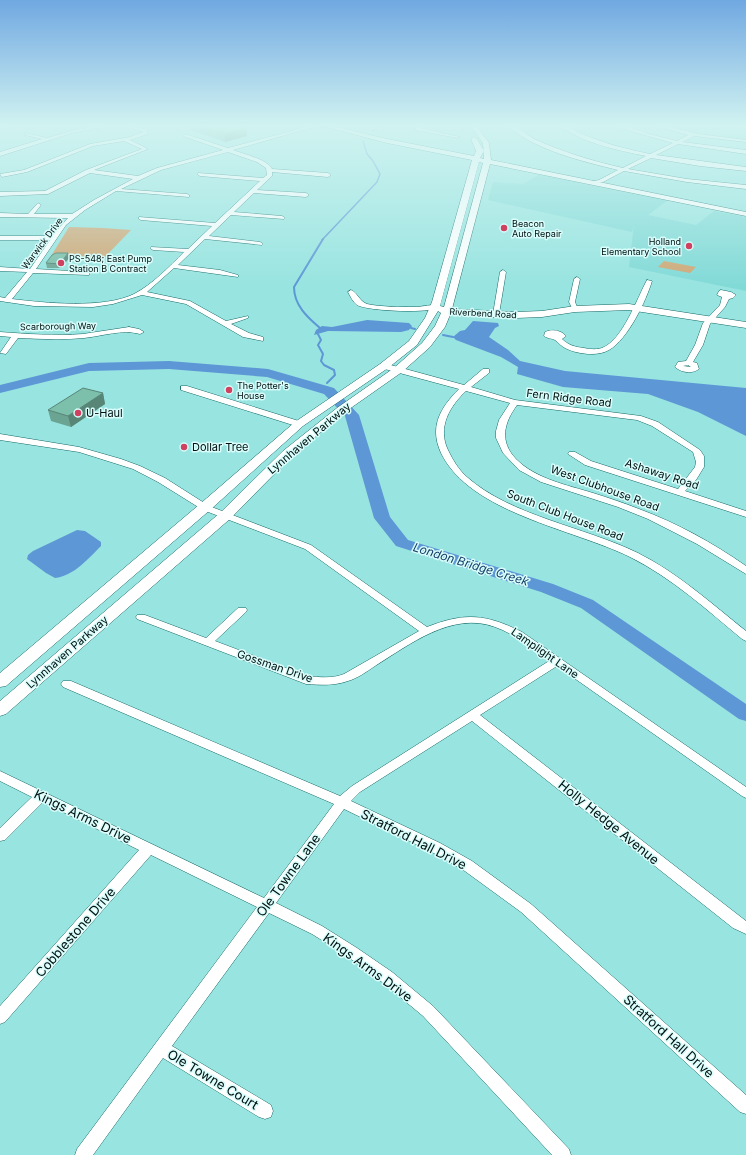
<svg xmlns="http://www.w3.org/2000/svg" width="746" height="1155" font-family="Inter,sans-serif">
  <rect width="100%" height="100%" fill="#98e4e0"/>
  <path fill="#82dad7" d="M657 124H746V140L695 133Z
    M540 174 668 200 648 215 696 225 714 211 746 217V291L629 267 634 225 632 232 488 200 493 182 523 184Z"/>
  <path fill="#cfa877" d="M69 227 103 228 131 230 103 259 78 256H51Z
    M664 261 696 267 690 273 658 267Z"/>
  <path fill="#5d97d6" d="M367 320 409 323 412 326 409 330 401 332 328 331 314 335 316 330 322 326 332 327Z
    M473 321 498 323 499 326 495 328 489 337 508 350 520 361 565 371 746 388V436L698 412 648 394 563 387 517 374 518 367 501 357 456 340 453 337 460 331 465 330Z
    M77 530 85 531 101 542V546C89 558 74 576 55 578L46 573 27 559 28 555 33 551Z"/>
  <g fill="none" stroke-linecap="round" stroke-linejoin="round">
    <path stroke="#5d97d6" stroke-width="1.5" d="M373 131 382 124
      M322 240 377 182 380 174 373 161 367 154 363 141"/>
    <path stroke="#5d97d6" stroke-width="2" d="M320 328C307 317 294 305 294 287L323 239
      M411 328 415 329
      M318 334 321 340 318 345 323 354 321 361 324 365 334 370 335 375 327 383
      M443 335 453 337"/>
    <path fill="#5d97d6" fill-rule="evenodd" d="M169 361 268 369 334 388 359 415 390 517 408 540 553 584 593 600 746 704V721L739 719 581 608 541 592 396 546 374 518 345 416 324 394 267 377 169 369 89 371 0 393V385L89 363Z"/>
    <g stroke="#156967" stroke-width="1">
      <path id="street" d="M3 124H8L0 128V125Z
        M109 124H116L72 133 0 156V152L42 139 25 135V133L47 138 71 131Z
        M122 124H127L147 130 148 134 130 140 148 149 94 170 138 176 157 168 223 150 183 136 185 134 228 148 318 124H324L233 150C243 154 267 159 272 169L328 173 331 175 328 177 272 172V176L257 190 306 193 309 195 306 197 254 193 234 212 282 216 285 218 284 219 231 215 209 236 260 242 263 244 262 245 205 239 178 265 220 270 238 275V277L174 268 147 292 190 301 226 321 248 316V318L231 324 249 333 263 337V341L243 337 186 304 142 295 113 304 93 307 34 306 0 301V297L5 298 27 272 0 271V267L30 269 50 240H0V236H52L68 218 0 217V213L28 214 38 203 41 205 34 214H72L94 200 133 179 90 173 48 194 0 196V192L45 191 86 170 142 149 124 141 93 146 27 172 2 177 0 174 24 170 90 144 130 137 143 132ZM228 152 257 162 266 168 267 175 263 178 198 173 197 174 200 176 260 181 215 223 139 217V219L141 220 212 226 188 249 151 247 150 248 153 250 184 252C169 267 153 284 134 294 104 309 44 303 12 299L33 273 89 275V273L87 272 36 269 66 225 85 210 116 191 189 197V195L187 194 121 189 161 170Z
        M419 124H423L420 128 460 137 458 138 415 130Z
        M505 124C514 123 525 134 534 139 563 152 592 161 623 168L646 156C617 150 581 143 558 124 566 123 573 130 580 133 602 143 626 149 650 154L673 143 630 131 614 124H619L649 134 677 141 688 135 651 124H656L699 134 746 140V142L694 136 682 142 746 150V154L678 144 656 155 746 167V171L700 166 651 158 628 169 687 179 746 185V189L687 182 624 171 603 182 589 184V182L599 180 618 170C581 161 534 150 505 124Z
        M503 270 506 272 499 314 496 316 493 314 500 272Z
        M577 277 580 279 575 302 578 309 575 311 573 310 569 302 574 279Z
        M647 280 652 281C646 301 628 339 609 350 598 357 576 354 565 348 561 346 559 343 555 340 552 338 548 339 544 336L545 332C552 329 561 330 566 336L562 339C568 345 575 347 584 348 589 349 596 350 602 348 623 340 637 298 647 280Z
        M351 290C358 293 359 301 367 304 380 307 402 307 415 307 422 307 434 303 439 307 431 314 367 311 357 305 353 302 350 296 348 292Z
        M721 290 731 292 736 295 733 298 729 299 725 307 710 324 703 345 693 362 697 363 699 369C692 374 682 373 675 367L678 362 686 361 695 345 703 323 720 305 722 297 717 295 719 291ZM688 365 691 367 683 366Z
        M129 327 139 329 144 332 140 334C122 329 103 336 84 338 62 340 40 339 18 338L6 354 0 353 11 337 0 336V332C27 334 55 336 83 334 98 332 114 329 129 327Z
        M381 364H387L464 385 483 369H489V373L471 387 515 400 641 416 658 422 700 450 704 456V467L696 480 685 491 746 511V517L585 465 568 454 569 452H575L591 461 678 489 695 467 696 462 693 452 652 426 637 420 517 405C504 423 499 441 516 459 536 479 567 485 593 493 609 498 624 503 639 509 677 523 713 543 746 566V574L697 544 648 519 618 507 541 482 519 470 503 453 496 438V431L499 420 510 403 466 391C450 406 437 427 448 450 453 460 458 469 467 477 511 516 585 527 638 553 678 573 712 604 746 631V641L742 639C707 610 672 578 630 557 573 529 470 513 441 453 429 427 440 408 459 389L381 368Z
        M181 386H187L302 422 303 424 299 426H296L181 390Z
        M0 434 79 447 121 459 140 466 165 478 209 506 311 545 427 627C465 612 486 614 522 632L746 787V798L742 796 557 666 480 715 746 921V934L733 928 472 721 360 792 351 801 440 843 472 861 531 904 746 1095V1114L740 1112 521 912 462 869 430 851 344 809 276 903 322 926 357 948 392 972 433 1006 569 1149 571 1155H552L423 1016 382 982 347 956 312 934 269 913 172 1046 271 1105 273 1111 271 1117 265 1119 259 1117 163 1058 93 1155H75L77 1149 257 907 151 855 5 1022 0 1024V1006L139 850 43 802 5 840 0 841V828L32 797 0 781V771L264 898 334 804 63 687 61 684 63 681H71L340 796 352 786 549 661C532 649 515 634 495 627 452 611 409 645 375 666 366 672 358 678 348 681 334 686 320 685 306 684L137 619 136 617 137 615H145L206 638 238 608H246L247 610 246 612 215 641 307 676C319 677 332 679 344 674L419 631 305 549 203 510 158 482 133 469 79 452 0 440Z"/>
    </g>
    <g stroke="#156967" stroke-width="1">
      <path id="secondary" d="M315 124H324L387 139 474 156 476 151 471 139 474 137 477 139 484 151 480 158 484 159V158L483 143 469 124H475L489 143 491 160 746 212V216L490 164 452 309 516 312 542 311 575 306 629 304 746 322V328L629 310 575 312 542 317 516 318 450 315 445 327 430 347 402 372 345 412 291 457 231 518 6 714 0 716V701L221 512 283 451 337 408 394 368 422 343 435 326 441 313 438 311 417 345 388 368 303 426 210 510 6 686 0 687V673L200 504 295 422 380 364 409 341 425 318 432 302 472 160 387 143ZM479 162 483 163 444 307 440 306Z"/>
    </g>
    <use href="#street" fill="#fff" fill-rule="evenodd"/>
    <use href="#secondary" fill="#fff" fill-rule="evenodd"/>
  </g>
  <path fill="#6ba492" d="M190 124H233L246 128 247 136 225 142 191 130Z
    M69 258 61 268H47L46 263Z
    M103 393 105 404 71 427 51 421 48 410Z"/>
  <path fill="#578677" d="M246 128 247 136 225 142V134Z
    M68 253 69 258 61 268 60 264Z
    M103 393 105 404 71 427 68 416Z"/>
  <path fill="#7cbfaa" stroke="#578677" d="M194 124H233L246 128 225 134Z
    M56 253H68L60 264 46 263 52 255Z
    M83 388 103 393 68 416 48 410Z"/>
  <linearGradient id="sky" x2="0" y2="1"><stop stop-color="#70a8e1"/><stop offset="0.44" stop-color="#d1f3f1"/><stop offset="1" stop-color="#d1f3f1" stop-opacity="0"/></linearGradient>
  <rect width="746" height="285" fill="url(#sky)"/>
  <g fill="#d0405f" stroke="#d8fdfb" stroke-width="1.5">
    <circle cx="504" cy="228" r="4"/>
    <circle cx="689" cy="246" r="4"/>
    <circle cx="61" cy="263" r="4"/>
    <circle cx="229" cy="390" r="4"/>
    <circle cx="78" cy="413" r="4"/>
    <circle cx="184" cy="447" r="4"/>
  </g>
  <g text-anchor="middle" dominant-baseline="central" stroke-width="3" stroke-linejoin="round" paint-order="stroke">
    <g font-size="9" fill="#000f0f" stroke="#d8fdfb" text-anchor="start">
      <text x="512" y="223">Beacon<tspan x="512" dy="10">Auto Repair</tspan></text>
      <text x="681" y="241" text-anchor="end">Holland<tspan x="681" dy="10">Elementary School</tspan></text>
      <text x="69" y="258">PS-548; East Pump<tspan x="69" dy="10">Station B Contract</tspan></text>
      <text x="237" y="385">The Potter's<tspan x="237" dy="10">House</tspan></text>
    </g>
    <g font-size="9" fill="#000f0f" stroke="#d8fdfb">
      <text transform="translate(42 243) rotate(-53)">Warwick Drive</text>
      <text transform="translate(483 313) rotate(3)">Riverbend Road</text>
      <text transform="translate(58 326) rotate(-1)">Scarborough Way</text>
    </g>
    <g font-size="11" fill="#000f0f" stroke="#d8fdfb">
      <text transform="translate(569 398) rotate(7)">Fern Ridge Road</text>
      <text transform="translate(309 438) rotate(-40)">Lynnhaven Parkway</text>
      <text transform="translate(662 474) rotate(18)">Ashaway Road</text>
      <text transform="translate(605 488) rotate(20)">West Clubhouse Road</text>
      <text transform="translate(565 515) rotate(21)">South Club House Road</text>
      <text transform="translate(67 652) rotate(-41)">Lynnhaven Parkway</text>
      <text transform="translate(545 653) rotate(35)">Lamplight Lane</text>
      <text transform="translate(275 666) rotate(19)">Gossman Drive</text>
    </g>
    <g font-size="11" fill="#000f0f" stroke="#d8fdfb" text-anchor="start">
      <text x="86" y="413">U-Haul</text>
      <text x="192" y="447">Dollar Tree</text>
    </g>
    <g font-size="12" font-style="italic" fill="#163f69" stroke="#d8fdfb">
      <text transform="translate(471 564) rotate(17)">London Bridge Creek</text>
    </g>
    <g font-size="13" fill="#000f0f" stroke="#d8fdfb">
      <text transform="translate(83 816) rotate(26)">Kings Arms Drive</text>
      <text transform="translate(609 822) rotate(39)">Holly Hedge Avenue</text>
      <text transform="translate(414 839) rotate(27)">Stratford Hall Drive</text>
      <text transform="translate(288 875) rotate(-54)">Ole Towne Lane</text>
      <text transform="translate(75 932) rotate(-49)">Cobblestone Drive</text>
      <text transform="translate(368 967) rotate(36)">Kings Arms Drive</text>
      <text transform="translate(669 1036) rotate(42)">Stratford Hall Drive</text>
      <text transform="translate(213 1079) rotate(31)">Ole Towne Court</text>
    </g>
  </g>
</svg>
